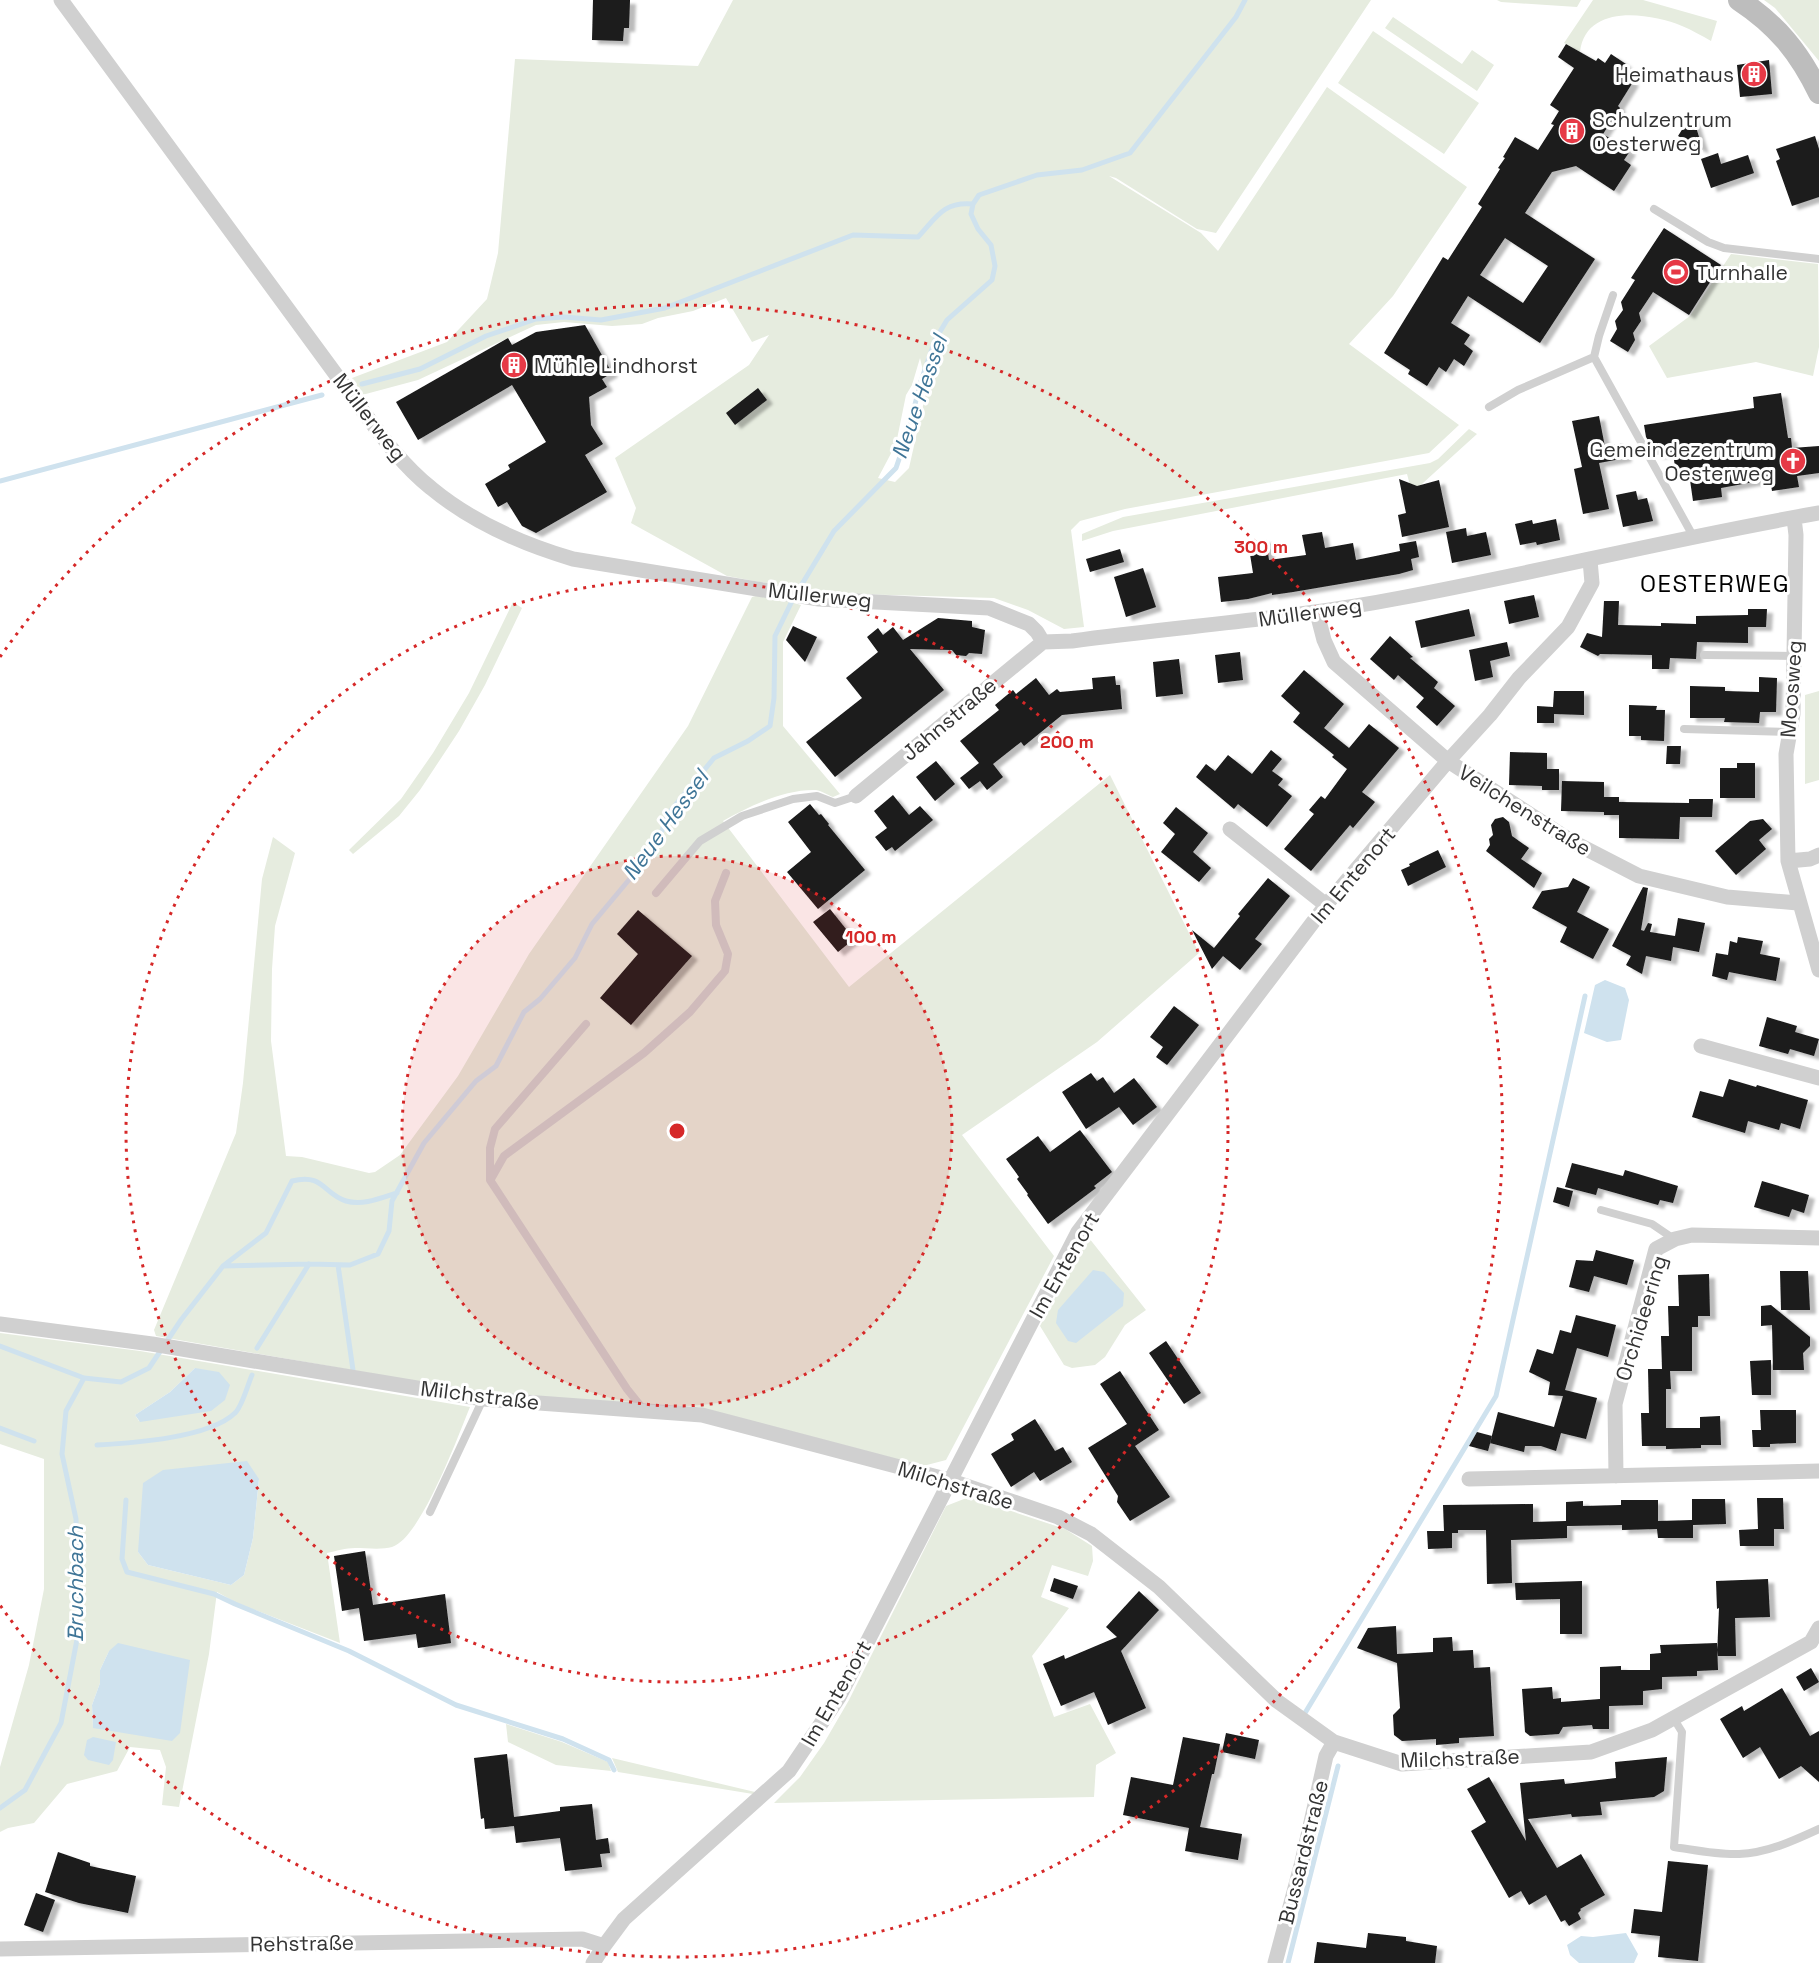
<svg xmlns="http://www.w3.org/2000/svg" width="1819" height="1963" font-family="'Space Grotesk',sans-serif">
  <defs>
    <filter id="shadow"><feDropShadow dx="6" dy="4" stdDeviation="1.5" flood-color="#0004"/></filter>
  </defs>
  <rect width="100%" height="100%" fill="#fff"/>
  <path fill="#e6ecdf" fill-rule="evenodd" d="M733 0H1371L1216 233 1197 229 1116 178 1109 176 1201 233 1218 251 1327 87 1467 187 1393 296 1349 344 1459 425 1429 453 1125 509 1080 521 1071 530 1084 627 1064 629 1028 610 994 598 821 593 727 576 631 523 636 508 615 458 749 365 769 335 752 342 726 298 693 311 658 318 642 324 612 326 564 322 536 325 418 380 362 395 352 378 447 342 487 299 498 253 515 59 698 66ZM920 358 927 388 909 468 895 482 878 478 896 444 906 395 912 385Z
    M1497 0H1581L1577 7 1501 2Z
    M1593 0H1643L1717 21 1711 41C1702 36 1692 30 1682 26 1650 13 1586 3 1580 52L1564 43Z
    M1764 0H1819V61L1775 8Z
    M1393 17 1462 64 1472 50 1494 65 1477 91 1385 28Z
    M1373 31 1479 103 1444 154 1338 83Z
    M1731 254 1818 264 1819 347 1813 376 1756 362 1667 378 1649 346 1690 316Z
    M1469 429 1477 434 1412 493 1407 474 1113 531 1082 541V534L1123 517 1430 463 1438 459Z
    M762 594 801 605 783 642V726L840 794 833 797C828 795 822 791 816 790 785 789 749 806 723 821L849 987 1110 775 1199 953 1097 1042 962 1135 1054 1256 946 1460 923 1466 698 1407 483 1393 156 1336 154 1330 236 1133 243 1083 262 879 273 837 295 853 275 926 272 969 271 1041 286 1156 302 1157 369 1173 375 1172 400 1155 458 1076 529 954 688 726 752 597Z
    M513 602 522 608 485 685 459 731 420 790 399 816 353 854 349 850 401 799 433 753 469 693Z
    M1819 691V780L1805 784V695Z
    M1089 1238 1146 1310 1125 1325 1105 1357 1095 1365 1072 1368 1064 1365 1040 1326 1070 1270Z
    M0 1333 140 1351 470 1407C458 1436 421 1538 392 1547 382 1550 366 1548 355 1548 346 1548 336 1551 327 1553L340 1643 237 1603 217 1592 209 1654 179 1807 162 1805 166 1767 160 1750 130 1747 117 1771 67 1784 34 1823 8 1828 0 1832V1767L29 1665 44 1589V1459L0 1444ZM195 1368 185 1414 139 1421 135 1415 170 1392ZM259 1479 253 1538 244 1575 231 1585 148 1565 138 1552ZM109 1651 93 1728 92 1705 100 1683V1670Z
    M969 1497 1065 1529 1092 1546 1093 1561 1088 1576 1052 1565 1041 1597 1069 1608 1032 1656 1054 1717 1090 1704 1116 1753 1096 1765 1094 1797 774 1803 800 1777 824 1743 849 1700 946 1506Z
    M506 1724 562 1742 608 1762 611 1771 556 1765 508 1742Z
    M612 1758 755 1792 753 1794 618 1772Z"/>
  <path fill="#cfe2ee" d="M1605 980 1625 988 1629 1000 1621 1040 1607 1042 1584 1033 1595 985Z
    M1093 1270 1104 1272 1124 1293 1123 1306 1076 1343 1068 1341 1056 1323 1058 1310Z
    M195 1368 219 1372 230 1385 225 1400 211 1411 140 1422 135 1415 170 1392Z
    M247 1461 259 1479 253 1538 244 1575 231 1585 148 1565 138 1552 143 1483 163 1470Z
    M118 1643 190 1660 180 1733 172 1741 93 1728 92 1705 100 1683V1670L109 1651Z
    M93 1737 116 1742 113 1760 109 1765 88 1760 84 1755 87 1740Z
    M1626 1933 1638 1954 1634 1963H1579L1570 1955 1567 1945 1581 1936 1593 1937Z"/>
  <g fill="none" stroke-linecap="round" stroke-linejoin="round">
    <path stroke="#cfe2ee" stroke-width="5" d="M362 384 420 369 486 336 536 319 564 317 601 320 665 308 853 235 918 237C936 218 943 201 973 204
      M0 481 322 395
      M338 1265 353 1370
      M223 1266 309 1264 350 1265 378 1254 389 1231 392 1201 424 1143 476 1081 496 1066 524 1012 540 999 575 958 592 924 638 869 660 836 668 814 714 758 748 741 770 726 774 698 775 636 793 599 834 531 896 468 908 433 920 384 935 340 947 320 992 280 995 266 991 245 978 229 971 214 973 204 979 195 1037 175 1082 170 1130 153 1236 17 1245 0
      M0 1346 84 1378 121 1382 149 1368 181 1320 223 1266 266 1233 292 1181C324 1173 323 1194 346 1201 363 1206 381 1198 397 1193
      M257 1348 309 1264
      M0 1428 34 1441
      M97 1445C133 1443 209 1438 235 1413 242 1407 248 1384 252 1375
      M126 1500 122 1559 127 1572 214 1594 235 1604 349 1651 456 1705 563 1739 609 1760 614 1770
      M1305 1713 1496 1396 1585 996
      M0 1808 25 1790 61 1723 79 1629 76 1519 62 1454 66 1411 84 1378
      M1288 1963 1338 1766"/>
  </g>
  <path fill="#1a1a1a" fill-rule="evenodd" filter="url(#shadow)" d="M593 0H630L629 28H624L623 41 592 40Z
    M1566 44 1596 61 1598 58 1605 63 1611 54 1626 64 1620 73 1633 82 1618 106 1620 108 1603 134 1630 151 1624 160 1631 165 1614 191 1576 166 1552 172 1525 213 1595 259 1540 343 1468 296 1451 323 1470 335 1464 344 1473 351 1464 366 1454 359 1446 372 1439 367 1427 386 1408 374 1410 370 1384 353 1443 257 1448 260 1482 207 1478 204 1500 169 1498 168 1505 158 1503 157 1515 137 1538 150 1554 125 1551 124 1559 111 1550 105 1574 68 1558 57ZM1505 238 1548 266 1523 303 1480 275Z
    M1769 60 1772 94 1740 97 1737 65Z
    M1692 114 1703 150 1678 136Z
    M1815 136 1819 149V197L1792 206 1776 161 1780 159 1776 149Z
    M1718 153 1721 164 1748 155 1754 173 1711 188 1701 159Z
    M1664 228 1721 265 1689 315 1653 292 1639 313 1641 321 1633 333 1635 340 1628 352 1610 341 1617 329 1615 321 1623 310 1621 302 1635 280 1631 278Z
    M585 325 612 373 602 379 607 387 589 397 591 425 603 444 585 455 607 492 536 533 522 526 507 502 498 507 485 484 510 469 508 465 546 442 512 385 418 440 396 402 508 338 512 345 536 332Z
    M758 388 767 400 735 425 726 413Z
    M1781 393 1788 438H1791L1792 448 1819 446V473L1797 476 1799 487 1772 491 1770 479 1721 488 1722 497 1693 501 1689 473 1676 475 1673 452 1657 455 1646 437 1644 425 1754 408 1753 397Z
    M1599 416 1605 447 1623 443 1626 458 1599 463 1609 509 1583 514 1574 469 1582 467 1572 421Z
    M1399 479 1417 486 1439 480 1449 527 1402 537 1398 515 1406 513Z
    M1636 491 1638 500 1647 498 1653 521 1623 527 1616 495Z
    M1556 519 1560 540 1537 545 1536 542 1520 545 1515 524 1532 520 1533 524Z
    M1466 528 1467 536 1486 532 1491 555 1452 563 1446 532Z
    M1322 532 1325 548 1353 543 1356 560 1400 551 1399 544 1416 541 1419 557 1411 559 1413 570 1399 574 1293 592 1272 595V593L1248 599 1221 602 1218 577 1253 573 1248 542 1266 539 1269 560 1306 555 1302 535Z
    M1120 549 1124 562 1090 572 1086 559Z
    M1143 568 1156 607 1126 617 1114 577Z
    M1534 595 1539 617 1509 624 1504 601Z
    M1604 601H1619L1618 625 1661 626V623L1696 624V616L1748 615V609H1767L1766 627H1748V643L1697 642 1696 659 1670 658 1669 669H1652V655L1600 654 1598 656 1580 647 1587 633 1602 637Z
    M1469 609 1475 636 1421 648 1415 621Z
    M938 618 972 621V627L985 630 982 654 969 653 966 656 956 655 952 650 910 649 944 690 835 777 806 742 862 698 846 678 878 652 867 637 878 628 883 635 893 627 903 640Z
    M793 626 817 637 805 662 786 640Z
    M1390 636 1413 657 1410 658 1438 682 1434 688 1455 706 1437 726 1416 707 1424 698 1398 675 1394 680 1370 659Z
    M1507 642 1510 656 1490 661 1493 677 1475 681 1469 650Z
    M1240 652 1243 680 1218 683 1215 655Z
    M1179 659 1183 694 1156 697 1153 662Z
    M1304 670 1344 704 1324 728 1349 748 1369 724 1399 748 1362 792 1375 802 1353 828 1350 825 1311 871 1284 849 1314 814 1309 810 1321 796 1325 799 1347 769 1332 757 1334 755 1293 722 1300 713 1281 696Z
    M1115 676 1116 685H1120L1122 709 1062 715 1024 746 1021 742 993 764 1003 777 987 790 980 781 969 789 960 778 979 763 960 741 999 710 995 705 1013 690 1016 694 1036 678 1049 695 1057 689 1060 692 1093 689 1092 678Z
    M1759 677 1777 678 1776 712H1760L1759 723 1724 722 1725 718H1690V686L1725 687V691L1759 692Z
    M1554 691H1584V715L1554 714V723H1537V706L1553 707Z
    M1629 705 1657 706 1656 710H1665L1664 741 1641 740V736H1629Z
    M1667 746H1681L1680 764H1666Z
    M1271 750 1282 759 1272 771 1283 779 1278 785 1292 796 1267 827 1238 804 1234 809 1196 777 1206 764 1215 771 1228 755 1252 774Z
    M1510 752 1547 753V769H1559V790H1542V786L1509 785Z
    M936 761 955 784 935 801 916 777Z
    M1737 763H1755V798H1720V768H1737Z
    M1562 781 1604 782V797H1619V802L1689 803V799H1713L1712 817H1680L1679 839 1619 838V815H1604V812L1561 811Z
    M893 795 909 815 920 806 933 820 895 851 892 847 886 851 875 837 887 828 874 811Z
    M810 804 819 815 821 814 829 824 828 825 865 870 818 909 787 872 811 852 788 822Z
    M1176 807 1208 833 1193 852 1211 868 1199 882 1161 852 1175 834 1163 823Z
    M1503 817 1509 822 1512 836 1529 848 1521 859 1542 873 1534 888 1486 851 1490 845 1489 839 1493 835 1491 825 1495 819Z
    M1763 819 1772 829 1759 840 1766 849 1736 875 1715 851 1750 821Z
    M1438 850 1446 867 1408 886 1401 870 1410 866 1409 864Z
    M1268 878 1290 896 1255 939 1262 944 1240 970 1223 956 1212 969 1192 930 1214 948 1240 916 1238 914Z
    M1573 878 1590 887 1577 912 1609 929 1593 959 1560 942 1567 927 1532 908 1542 891 1568 887Z
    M1643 887 1648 888 1641 930 1644 931 1648 923 1652 924 1650 932 1675 936 1678 918 1705 923 1699 952 1673 947 1671 961 1646 956 1642 974 1626 965 1631 956 1612 946Z
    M830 909 854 939 838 952 813 922Z
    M638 910 692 956 631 1025 600 998 638 954 617 934Z
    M1738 937 1763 941 1760 954 1780 958 1776 981 1729 972 1727 980 1712 976 1716 953 1728 955 1730 941 1737 943Z
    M1174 1006 1199 1025 1167 1065 1156 1057 1163 1047 1150 1037Z
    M1767 1017 1797 1026 1795 1032 1819 1039 1814 1056 1790 1049 1788 1054 1759 1046Z
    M1091 1073 1097 1081 1103 1077 1114 1093 1134 1078 1157 1107 1133 1125 1119 1107 1086 1129 1062 1092Z
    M1729 1079 1756 1087 1757 1085 1808 1100 1800 1129 1781 1123 1779 1130 1748 1121 1745 1133 1692 1117 1700 1091 1723 1097Z
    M1080 1130 1112 1172 1094 1186 1096 1188 1048 1224 1027 1195 1028 1194 1017 1179 1019 1177 1006 1159 1038 1136 1050 1152Z
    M1572 1163 1623 1176 1625 1170 1678 1186 1673 1203 1660 1200 1658 1205 1598 1188 1596 1195 1565 1187Z
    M1762 1181 1809 1195 1804 1213 1792 1209 1789 1217 1754 1207Z
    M1557 1187 1573 1191 1569 1207 1553 1202Z
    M1596 1250 1634 1260 1627 1285 1594 1276 1589 1292 1569 1287 1576 1260 1593 1261Z
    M1780 1271H1808L1810 1310H1781Z
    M1709 1274 1710 1316H1698V1327H1692V1371H1670L1671 1389H1666V1428H1700V1417L1720 1416 1721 1445H1701V1448L1666 1449V1446H1642L1641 1413H1649L1648 1369H1662L1661 1336H1669L1668 1306H1679L1678 1275Z
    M1771 1305 1810 1337V1346L1803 1353 1804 1370H1773L1772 1325 1761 1326V1306Z
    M1576 1315 1616 1325 1608 1357 1577 1348 1565 1390 1597 1398 1586 1439 1561 1433 1556 1451 1541 1446H1525L1524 1452 1490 1443 1498 1412 1554 1427 1563 1396 1548 1395 1550 1382 1529 1372 1537 1349 1553 1354 1560 1330 1571 1333Z
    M1166 1341 1201 1393 1184 1404 1149 1353Z
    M1771 1360V1395H1752L1750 1361Z
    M1120 1371 1159 1430 1135 1446 1170 1497 1130 1521 1117 1502 1118 1496 1088 1448 1127 1424 1100 1384Z
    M1760 1410H1796V1443L1770 1444V1447H1753L1752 1430H1761Z
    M1035 1419 1055 1451 1063 1447 1072 1462 1040 1481 1034 1472 1011 1487 991 1454 1014 1440 1011 1434Z
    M1477 1432 1492 1436 1488 1451 1469 1446Z
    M1757 1498H1783L1784 1529H1774V1546H1740L1739 1530 1758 1529Z
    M1692 1499H1725L1726 1524 1693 1525V1538H1658L1657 1529 1622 1530V1525L1567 1526V1538L1511 1540 1512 1583 1487 1584 1486 1530H1458V1533H1452V1548L1428 1549 1427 1531H1444L1443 1505 1533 1504V1522L1566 1521V1502L1583 1501V1506L1621 1505V1500H1658V1521L1692 1520Z
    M365 1551 373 1605 445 1594 451 1643 418 1648 416 1634 364 1641 359 1608 342 1611 334 1556Z
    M1054 1578 1078 1586 1073 1599 1050 1591Z
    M1768 1579 1770 1617 1735 1618 1736 1656H1717L1719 1608 1717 1609 1716 1581Z
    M1582 1581V1634H1560V1599L1516 1600 1515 1583Z
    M1139 1591 1159 1610 1121 1651 1146 1708 1108 1725 1094 1692 1061 1706 1043 1664 1064 1655 1065 1659 1117 1637 1106 1627Z
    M1396 1626 1397 1654 1433 1652V1638L1452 1637 1453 1651 1473 1650 1474 1668 1490 1667 1494 1736 1459 1738V1743L1436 1745V1739L1402 1741 1394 1735 1393 1715 1400 1708 1397 1663 1357 1648 1368 1628Z
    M1717 1643 1718 1670 1697 1671V1676L1662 1677V1689L1643 1691V1705L1609 1706V1729H1593L1592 1725 1563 1727 1559 1734 1530 1736 1525 1732 1522 1689 1552 1687 1553 1699 1561 1698V1702L1600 1699V1667L1621 1666V1670H1650V1654L1661 1653 1660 1645Z
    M1811 1668 1819 1682 1804 1691 1796 1677Z
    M1782 1688 1810 1736 1819 1731V1782L1801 1766 1779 1779 1760 1747 1743 1758 1720 1719 1742 1706 1744 1711Z
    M1226 1733 1259 1740 1255 1759 1222 1752Z
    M1183 1737 1220 1744 1214 1774H1212L1200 1827 1242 1834 1238 1860 1185 1851 1189 1828 1123 1815 1131 1777 1173 1785Z
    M507 1754 514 1817 560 1811V1807L592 1804 596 1840 608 1838 610 1853 600 1854 602 1867 565 1871 560 1838 516 1843 514 1826 485 1829 484 1818 481 1819 474 1758Z
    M1667 1757 1664 1791 1654 1797 1600 1802 1602 1815 1572 1817 1571 1814 1528 1819 1557 1868 1581 1854 1605 1895 1580 1909 1581 1910 1578 1913 1581 1919 1569 1926 1565 1920 1561 1922 1546 1895 1529 1905 1521 1891 1509 1898 1471 1831 1486 1822 1467 1789 1489 1777 1526 1841 1520 1783 1564 1779 1565 1784 1616 1778 1615 1762Z
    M58 1852 90 1863V1866L136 1876 128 1913 79 1903 45 1892Z
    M1668 1861 1708 1865 1698 1961 1658 1957 1660 1936 1631 1933 1634 1909 1662 1912Z
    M36 1893 55 1900 43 1932 24 1925Z
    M1368 1933 1406 1937V1941L1437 1946 1435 1963H1314L1317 1942 1366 1948Z"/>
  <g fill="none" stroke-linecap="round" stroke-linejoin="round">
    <path stroke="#d0d0d0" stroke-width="8" d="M1654 209 1708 242 1724 248 1819 259
      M1613 295 1599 336 1594 357 1693 536
      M1489 407 1518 390 1594 357
      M1704 655 1794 656
      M1684 729 1790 732
      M656 893 700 841 742 816 793 799 817 796 835 803 856 796
      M586 1024 495 1129 490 1148V1180L627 1389 643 1409
      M491 1179 504 1156 644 1053 690 1012 725 971 728 954 716 925 715 901 726 873
      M1601 1210 1652 1224 1674 1239
      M430 1512 483 1399
      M1674 1719 1682 1732 1674 1847C1695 1850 1718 1855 1739 1854 1767 1853 1793 1841 1819 1829"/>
    <path stroke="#d0d0d0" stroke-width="15" d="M61 0 348 391C373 424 398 462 431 488 472 522 522 544 573 559L819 599 989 608 1029 624 1037 632 1043 642 1072 641C1181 626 1292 619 1400 598 1540 572 1679 537 1819 513
      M1794 518 1796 535 1793 714 1786 754 1788 861 1819 970
      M1317 613 1324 640 1334 662 1448 761 1571 841 1639 876 1727 897 1798 903
      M856 796 1043 642
      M1230 829 1326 905
      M1788 861 1810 859 1819 855
      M1701 1046 1819 1078
      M0 1324 152 1344 483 1399 702 1415 949 1480 1058 1517 1091 1534 1159 1587 1277 1701 1334 1742 1402 1764 1591 1752 1652 1730 1811 1642
      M1616 1476 1615 1404 1656 1249 1675 1239 1692 1235 1819 1238
      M1469 1479 1819 1471
      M1811 1642 1819 1628
      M0 1949 582 1939 604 1946
      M593 1963 604 1946 624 1919 789 1771 839 1697 1078 1232 1326 905 1448 761 1490 715 1519 678 1568 627 1592 583 1590 560
      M1275 1963 1302 1862 1326 1756 1334 1742"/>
    <path stroke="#bdbdbd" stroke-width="22" d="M1739 0C1777 25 1799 52 1819 93"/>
  </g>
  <circle cx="677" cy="1131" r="275" fill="#d62828" fill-opacity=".12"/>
  <g fill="none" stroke="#d62828" stroke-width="3" stroke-dasharray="3 6">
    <circle cx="677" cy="1131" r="275"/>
    <circle cx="677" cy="1131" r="551"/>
    <path d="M0 657A826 826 0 1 1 0 1605"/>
  </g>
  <defs>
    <g id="building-disc" transform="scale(1.35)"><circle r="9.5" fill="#e63946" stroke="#fff"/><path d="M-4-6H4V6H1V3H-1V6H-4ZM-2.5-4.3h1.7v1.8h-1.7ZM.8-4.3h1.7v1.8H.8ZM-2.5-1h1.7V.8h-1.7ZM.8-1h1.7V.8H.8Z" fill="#fff"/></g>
    <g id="stadium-disc" transform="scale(1.35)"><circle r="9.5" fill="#e63946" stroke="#fff"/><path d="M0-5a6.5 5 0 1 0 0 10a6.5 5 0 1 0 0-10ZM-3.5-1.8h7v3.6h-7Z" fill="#fff"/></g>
    <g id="church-disc" transform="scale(1.35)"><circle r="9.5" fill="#e63946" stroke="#fff"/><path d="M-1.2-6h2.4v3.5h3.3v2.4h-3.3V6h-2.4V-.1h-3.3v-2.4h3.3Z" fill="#fff"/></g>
  </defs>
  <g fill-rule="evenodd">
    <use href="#building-disc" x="1754" y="74"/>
    <use href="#building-disc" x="1572" y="131"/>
    <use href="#stadium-disc" x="1676" y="272"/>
    <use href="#building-disc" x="514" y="365"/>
    <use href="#church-disc" x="1793" y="461"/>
  </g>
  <g text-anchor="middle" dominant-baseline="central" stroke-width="6" stroke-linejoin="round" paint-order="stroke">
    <g font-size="21" fill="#333" stroke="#fff" text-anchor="start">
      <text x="1734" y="74" text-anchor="end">Heimathaus</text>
      <text x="1592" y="119">Schulzentrum<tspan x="1592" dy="24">Oesterweg</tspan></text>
      <text x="1696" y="272">Turnhalle</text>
      <text x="534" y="365">Mühle Lindhorst</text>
      <text x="1774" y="449" text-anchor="end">Gemeindezentrum<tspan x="1774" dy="24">Oesterweg</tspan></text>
    </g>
    <g font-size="21" fill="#333" stroke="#fff">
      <text transform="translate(370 417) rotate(52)">Müllerweg</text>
      <text transform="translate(820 595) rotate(6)">Müllerweg</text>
      <text transform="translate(1310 612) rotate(-8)">Müllerweg</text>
      <text transform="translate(1791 689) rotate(-86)">Moosweg</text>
      <text transform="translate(949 719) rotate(-40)">Jahnstraße</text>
      <text transform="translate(1525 810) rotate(32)">Veilchenstraße</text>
      <text transform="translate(1353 875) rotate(-50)">Im Entenort</text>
      <text transform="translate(1064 1265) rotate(-60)">Im Entenort</text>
      <text transform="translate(1641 1318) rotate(-73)">Orchideering</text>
      <text transform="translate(480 1395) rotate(7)">Milchstraße</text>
      <text transform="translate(956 1485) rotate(17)">Milchstraße</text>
      <text transform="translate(836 1693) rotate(-60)">Im Entenort</text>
      <text transform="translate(1460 1758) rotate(-2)">Milchstraße</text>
      <text transform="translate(1303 1852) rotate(-76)">Bussardstraße</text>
      <text transform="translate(302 1943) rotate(-1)">Rehstraße</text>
    </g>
    <g font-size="22" font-style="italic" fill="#3f7597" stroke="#fff">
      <text transform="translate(919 397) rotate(-71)">Neue Hessel</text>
      <text transform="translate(665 825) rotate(-54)">Neue Hessel</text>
      <text transform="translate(75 1584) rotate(-90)">Bruchbach</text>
    </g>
    <g font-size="24" letter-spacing="1.5" fill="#000" stroke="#fff">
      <text x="1715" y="583">OESTERWEG</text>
    </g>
  </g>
  <circle cx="677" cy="1131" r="9" fill="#d62828" stroke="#fff" stroke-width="3"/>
  <g font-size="18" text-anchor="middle" font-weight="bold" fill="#d62828" stroke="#fff" stroke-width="6" stroke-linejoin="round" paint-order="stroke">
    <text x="1261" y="553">300 m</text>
    <text x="1067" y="748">200 m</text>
    <text x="871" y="943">100 m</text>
  </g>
</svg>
